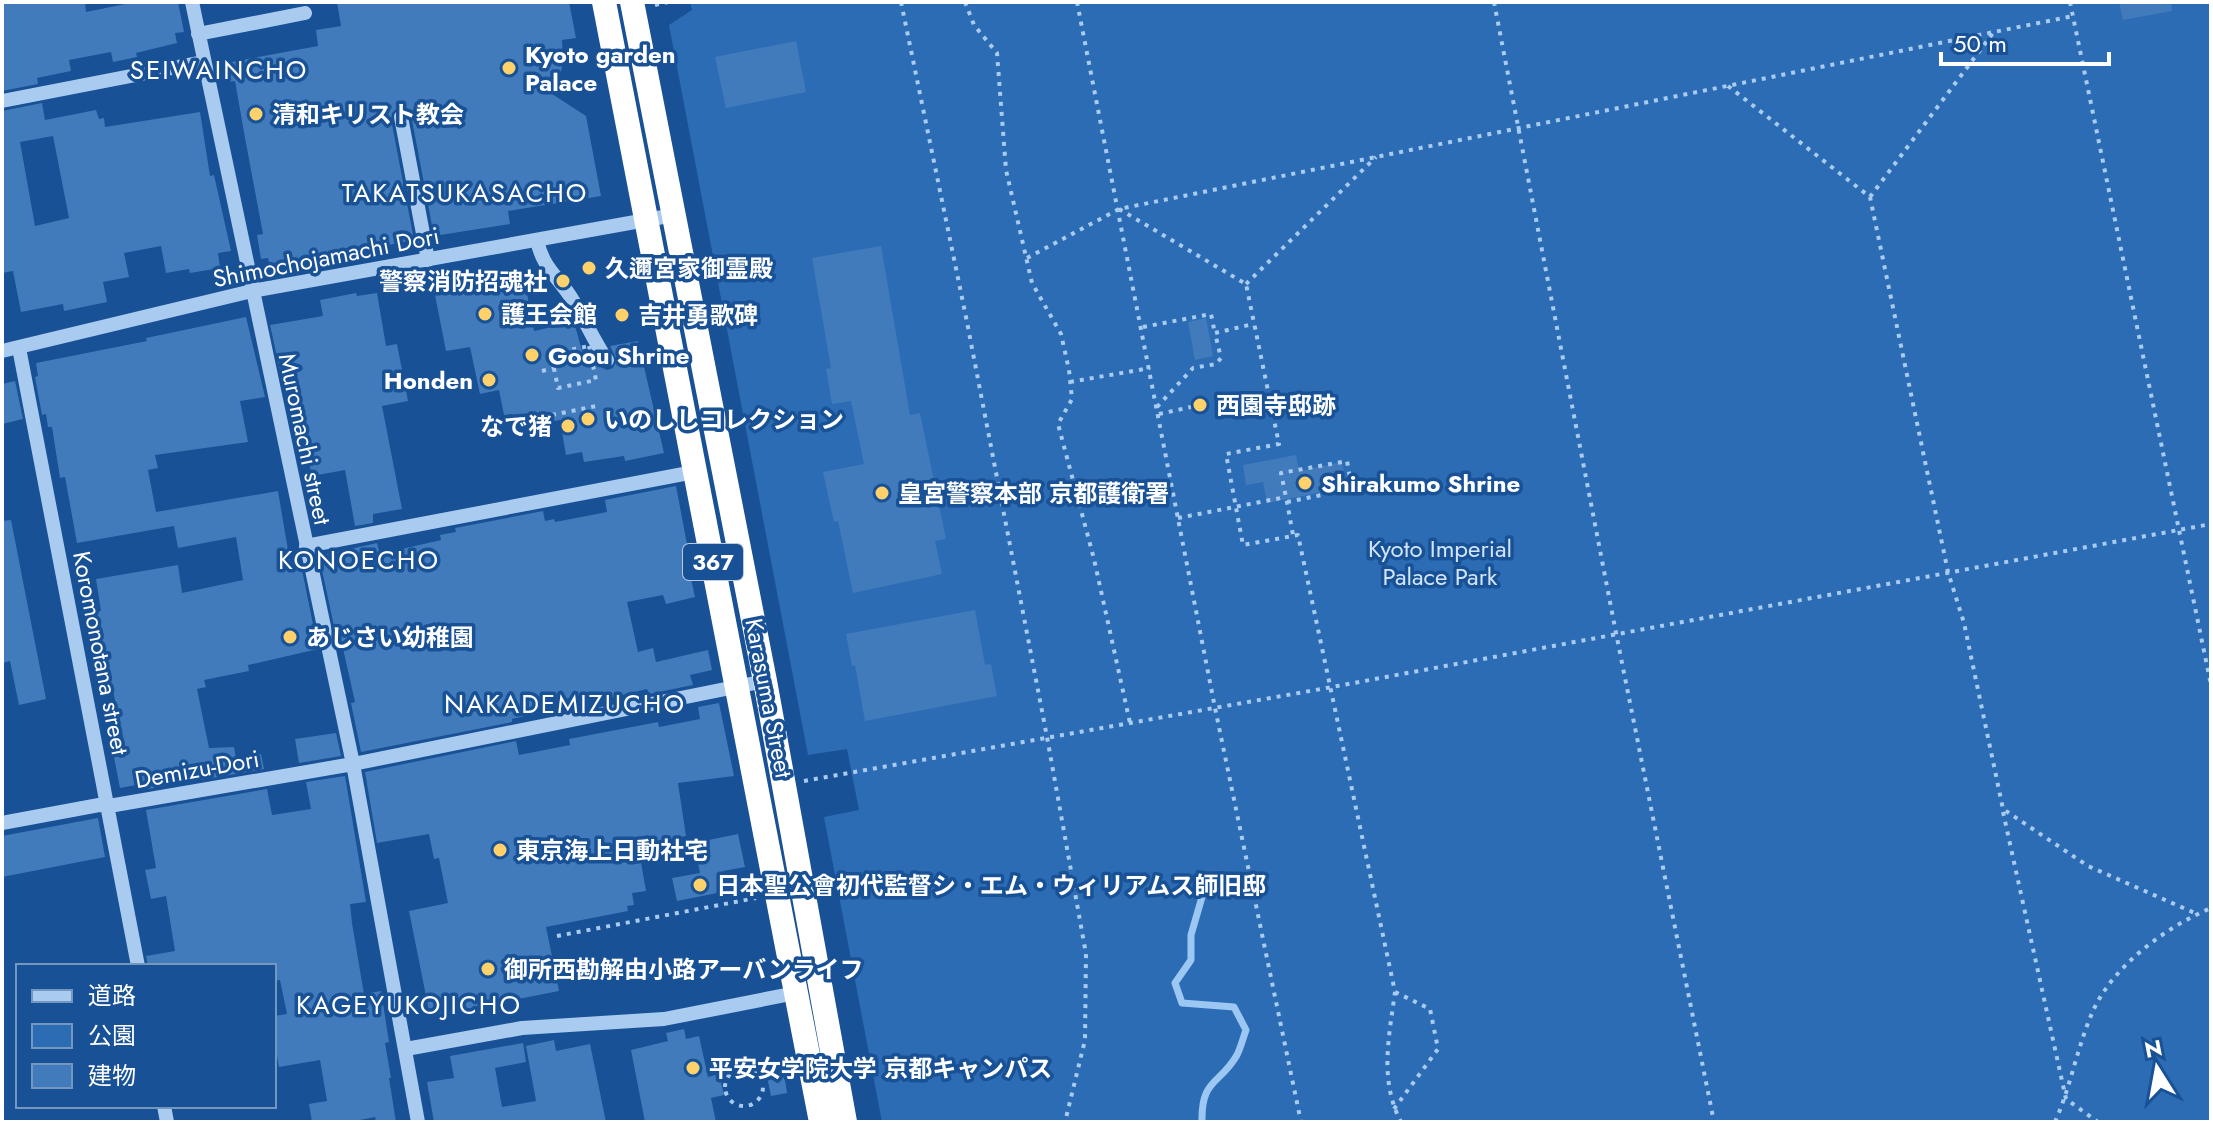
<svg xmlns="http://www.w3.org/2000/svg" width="2213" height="1124" font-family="Jost,'Noto Sans JP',sans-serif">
  <rect width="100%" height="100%" fill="#185195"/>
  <path fill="#2c6cb4" d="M690 2H2211V1122H882L824 817 859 810 847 749 808 755 669 25 692 10Z"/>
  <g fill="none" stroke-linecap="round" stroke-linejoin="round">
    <path stroke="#9dc7f3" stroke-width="7" d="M1202 1122C1201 1078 1220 1085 1237 1055 1241 1047 1243 1038 1246 1030L1234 1007 1182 1003 1175 983 1191 960V935L1202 897"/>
  </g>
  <path fill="#417bbc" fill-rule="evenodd" d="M2 2H85L86 12 135 2H178L184 32 175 33 177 43 136 53 137 57 113 62 111 52 69 60 71 71 37 78 38 84 2 91Z
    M337 2H569L576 38 562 40 563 62 560 76 549 92 586 116 601 196 508 211 510 224 434 236 411 115 405 108 398 107 392 113 391 119 414 240 270 268 268 258 261 259 257 235 263 234 245 138 235 81 229 82 226 63 318 46 316 30 341 26Z
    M2119 2H2171L2172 11 2123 20Z
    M796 41 806 92 726 108 715 57Z
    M42 103 45 120 96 110 99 119 104 118 105 127 200 112 210 176 214 175 231 251 218 253 220 268 190 273 189 269 166 273 161 246 124 253 129 277 103 282 107 302 64 311 63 304 21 312 13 271 2 273V111ZM53 136 69 218 35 226 20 142Z
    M881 246 910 415 920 413 946 539 935 541 942 574 853 593 838 521 834 522 823 472 864 464 851 401 832 404 826 369 831 368 812 258Z
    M524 277 534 331 574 322 582 351 589 350 599 366 607 370 613 368 617 360 610 346 638 341 664 453 625 461 624 456 584 462 582 452 566 455 560 420 515 428 512 414 504 415 499 390 480 394 470 347 446 351 435 295Z
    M356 293 357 296 377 293 386 346 397 344 408 401 382 406 402 509 373 514V523L355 526 345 470 312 476 298 415 292 416 288 392 285 393 270 325 323 316 320 300Z
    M246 317 265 397 240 401 248 442 155 455 158 468 148 470 156 512 278 491 290 562 300 560 318 649 248 665 249 671 204 680 206 687 197 689 209 748 234 747 236 758 261 754 264 769 142 790 141 784 120 788 113 752 126 750 113 691 108 692 101 660H105L96 612 101 611 96 579 178 565 182 593 243 580 236 537 178 548 174 526 77 543 65 477 60 478 52 427H48L46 414 42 415 35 377 38 376 36 363 147 341 146 338Z
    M1206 318 1213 356 1195 360 1188 322Z
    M15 381 23 419 2 424V384Z
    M1296 455 1299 471 1342 462 1347 487 1267 503 1263 482 1246 485 1243 465Z
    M676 486 690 560H687L695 597 666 604 663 595 627 602 638 652 653 648 656 662 708 650 712 670 690 675 693 685 649 694 647 689 602 700 601 695 585 698 584 695 536 705 538 713 512 719V722L361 752 351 703 355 702 342 644 338 645 319 556 377 543 380 554 441 540 440 535 456 532 455 528 543 511 545 521 554 519 555 522 607 512 605 500Z
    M11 520 46 699 19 705 10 661 2 663V521Z
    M975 610 985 665 991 664 997 696 865 721 855 665 852 666 846 634Z
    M719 703 734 776 678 783 686 836 638 845 646 891 632 893 634 905 627 906 628 911 546 927 559 991 430 1016 409 911 448 903 439 858 434 859 429 834 377 843 365 772 516 741 519 755 570 745 569 739 658 722 659 727 700 719 698 707Z
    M336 733 341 756 299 763 295 739Z
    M345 776 366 902 350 904 352 923 364 994 381 991 389 1042 385 1043 391 1078H389L396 1122H376L375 1117 350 1122H312L309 1104 327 1101 320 1060 279 1067 274 1039V1016L287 1014 280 980 274 981V966H148L146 956 175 951 166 896 151 899 145 870 156 868 146 810 267 789 272 815 311 809 306 782Z
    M98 818 105 857 2 877V836Z
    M738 834 745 867 723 871 727 891 677 901 672 878 700 873 694 843Z
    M684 1029 686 1039 699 1036 708 1077 719 1074 724 1095 711 1098 716 1122H645L631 1050 668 1041 666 1033Z
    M554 1040 556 1051 590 1044 606 1122H434L427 1082 454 1078 450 1056 523 1043 526 1062 495 1068 502 1107 536 1101 526 1046Z
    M784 1074 787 1093 771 1096 767 1077Z"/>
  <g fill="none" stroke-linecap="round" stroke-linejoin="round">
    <path stroke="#aacbf0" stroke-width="4" stroke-dasharray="4 6" stroke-linecap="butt" d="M901 2 966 317 1047 737 1086 954 1085 1040 1065 1122
      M965 2 974 25 997 53 1006 170 1032 283 1061 334 1069 370 1072 399 1058 424 1094 559 1130 723
      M1077 2 1215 708 1301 1122
      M1494 2 1616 633 1714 1122
      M2070 2 2211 685
      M655 5 668 2
      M1728 86 1870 197 1948 572 1964 623 2003 809 2088 866 2197 914
      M1870 197 1993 33
      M1119 209 1246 284 1279 444 1226 454 1243 545 1298 535 1395 992C1389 1037 1379 1080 1401 1122
      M1027 258 1119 209 2073 16
      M1246 284 1376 157
      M1143 327 1211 314 1215 334
      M589 346 596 380 558 388 551 354Z
      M542 371 554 368
      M1070 382 1150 368
      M1157 407 1193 368 1216 364 1221 358 1215 333 1253 324
      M1159 414 1200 405
      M552 415 601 405
      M1287 502 1352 489 1347 461 1281 473 1287 502 1293 535
      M1178 518 1286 497
      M804 781 1332 687 2211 524
      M2003 812 2066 1099 2098 1122
      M557 936 756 898
      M725 1087a19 19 0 1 1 38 0a19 19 0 1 1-38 0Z
      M1394 1109 1438 1049 1430 1009 1395 992
      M2055 1122C2071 1086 2077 1047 2093 1011 2113 966 2166 927 2211 908"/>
    <path stroke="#aacbf0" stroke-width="14" d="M192 2 353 764 418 1122
      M198 34 305 13
      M2 101 203 62
      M401 117 428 260
      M537 240C543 269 558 276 572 299 585 319 593 340 607 360
      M19 348 138 966
      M2 351 252 291 674 215
      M306 546 694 472
      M2 823 99 805 109 806 353 764 765 681
      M406 1049 522 1028 664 1019 796 993
      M164 1106 167 1122"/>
    <path stroke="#fff" stroke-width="24" d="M604 2C677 375 751 748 821 1122
      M632 2 765 681 845 1122"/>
  </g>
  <g fill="#ffd16a" stroke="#185195" stroke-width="3">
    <circle cx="509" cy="68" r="8"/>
    <circle cx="256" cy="114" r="8"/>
    <circle cx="589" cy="268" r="8"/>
    <circle cx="563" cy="281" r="8"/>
    <circle cx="485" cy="314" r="8"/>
    <circle cx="622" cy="315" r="8"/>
    <circle cx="532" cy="355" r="8"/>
    <circle cx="489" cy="380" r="8"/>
    <circle cx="1200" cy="405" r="8"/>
    <circle cx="588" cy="419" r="8"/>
    <circle cx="568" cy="426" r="8"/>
    <circle cx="1305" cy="483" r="8"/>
    <circle cx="882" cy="493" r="8"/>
    <circle cx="290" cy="637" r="8"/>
    <circle cx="500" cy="850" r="8"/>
    <circle cx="700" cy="885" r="8"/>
    <circle cx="488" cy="969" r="8"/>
    <circle cx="693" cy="1068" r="8"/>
  </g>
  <g text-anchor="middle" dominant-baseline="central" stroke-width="7" stroke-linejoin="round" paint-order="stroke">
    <rect fill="#185195" stroke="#bacbdf" stroke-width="2" x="683" y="544" width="60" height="36" rx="6"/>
    <g font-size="22" font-weight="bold" fill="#fff">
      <text x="713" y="562">367</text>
    </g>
    <g font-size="24" font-weight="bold" fill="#fff" stroke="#185195" text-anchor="start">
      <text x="525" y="54">Kyoto garden<tspan x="525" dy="28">Palace</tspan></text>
      <text x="272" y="114">清和キリスト教会</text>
      <text x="605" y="268">久邇宮家御霊殿</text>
      <text x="547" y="281" text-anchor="end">警察消防招魂社</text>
      <text x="501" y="314">護王会館</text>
      <text x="638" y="315">吉井勇歌碑</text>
      <text x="548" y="355">Goou Shrine</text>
      <text x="473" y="380" text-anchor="end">Honden</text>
      <text x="1216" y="405">西園寺邸跡</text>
      <text x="604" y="419">いのししコレクション</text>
      <text x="552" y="426" text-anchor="end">なで猪</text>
      <text x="1321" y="483">Shirakumo Shrine</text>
      <text x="898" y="493">皇宮警察本部 京都護衛署</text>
      <text x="306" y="637">あじさい幼稚園</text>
      <text x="516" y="850">東京海上日動社宅</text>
      <text x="716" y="885">日本聖公會初代監督シ・エム・ウィリアムス師旧邸</text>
      <text x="504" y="969">御所西勘解由小路アーバンライフ</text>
      <text x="709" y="1068">平安女学院大学 京都キャンパス</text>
    </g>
    <g font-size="24" fill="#fff" stroke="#185195">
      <text transform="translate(326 257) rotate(-11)">Shimochojamachi Dori</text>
      <text transform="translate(305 439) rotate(78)">Muromachi street</text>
      <text transform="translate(101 653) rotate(79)">Koromonotana street</text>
      <text transform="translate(769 698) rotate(79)">Karasuma Street</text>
      <text transform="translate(197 769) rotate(-10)">Demizu-Dori</text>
    </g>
    <g font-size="24" fill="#d1e5fb" stroke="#185195">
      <text x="1440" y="548">Kyoto Imperial<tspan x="1440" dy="28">Palace Park</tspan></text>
    </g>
    <g font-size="26" letter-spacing="2" fill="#fff" stroke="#185195">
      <text x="219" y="70">SEIWAINCHO</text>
      <text x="465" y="193">TAKATSUKASACHO</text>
      <text x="359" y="560">KONOECHO</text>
      <text x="565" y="704">NAKADEMIZUCHO</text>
      <text x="409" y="1005">KAGEYUKOJICHO</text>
    </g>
  </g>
  <rect width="2213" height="1124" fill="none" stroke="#ffffff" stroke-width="8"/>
  <rect x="16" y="964" width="260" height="144" fill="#185195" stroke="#7497bf" stroke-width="2"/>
  <rect x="32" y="990" width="40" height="12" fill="#aacbf0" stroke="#7497bf" stroke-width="2"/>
  <text x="88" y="1004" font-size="24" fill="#ffffff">道路</text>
  <rect x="32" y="1024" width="40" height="24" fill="#2c6cb4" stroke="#7497bf" stroke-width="2"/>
  <text x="88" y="1044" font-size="24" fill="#ffffff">公園</text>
  <rect x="32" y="1064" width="40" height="24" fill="#417bbc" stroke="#7497bf" stroke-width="2"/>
  <text x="88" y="1084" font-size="24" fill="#ffffff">建物</text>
  <g transform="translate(2157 1068) rotate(349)" stroke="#185195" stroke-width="6" paint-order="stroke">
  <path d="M0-6L14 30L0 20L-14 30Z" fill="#ffffff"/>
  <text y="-12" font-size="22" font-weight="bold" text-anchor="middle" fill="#ffffff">N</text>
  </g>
  <path d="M1941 52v12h168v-12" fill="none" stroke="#ffffff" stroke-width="4"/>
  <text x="1953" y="52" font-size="24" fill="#ffffff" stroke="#185195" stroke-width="6" paint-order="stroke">50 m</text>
</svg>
